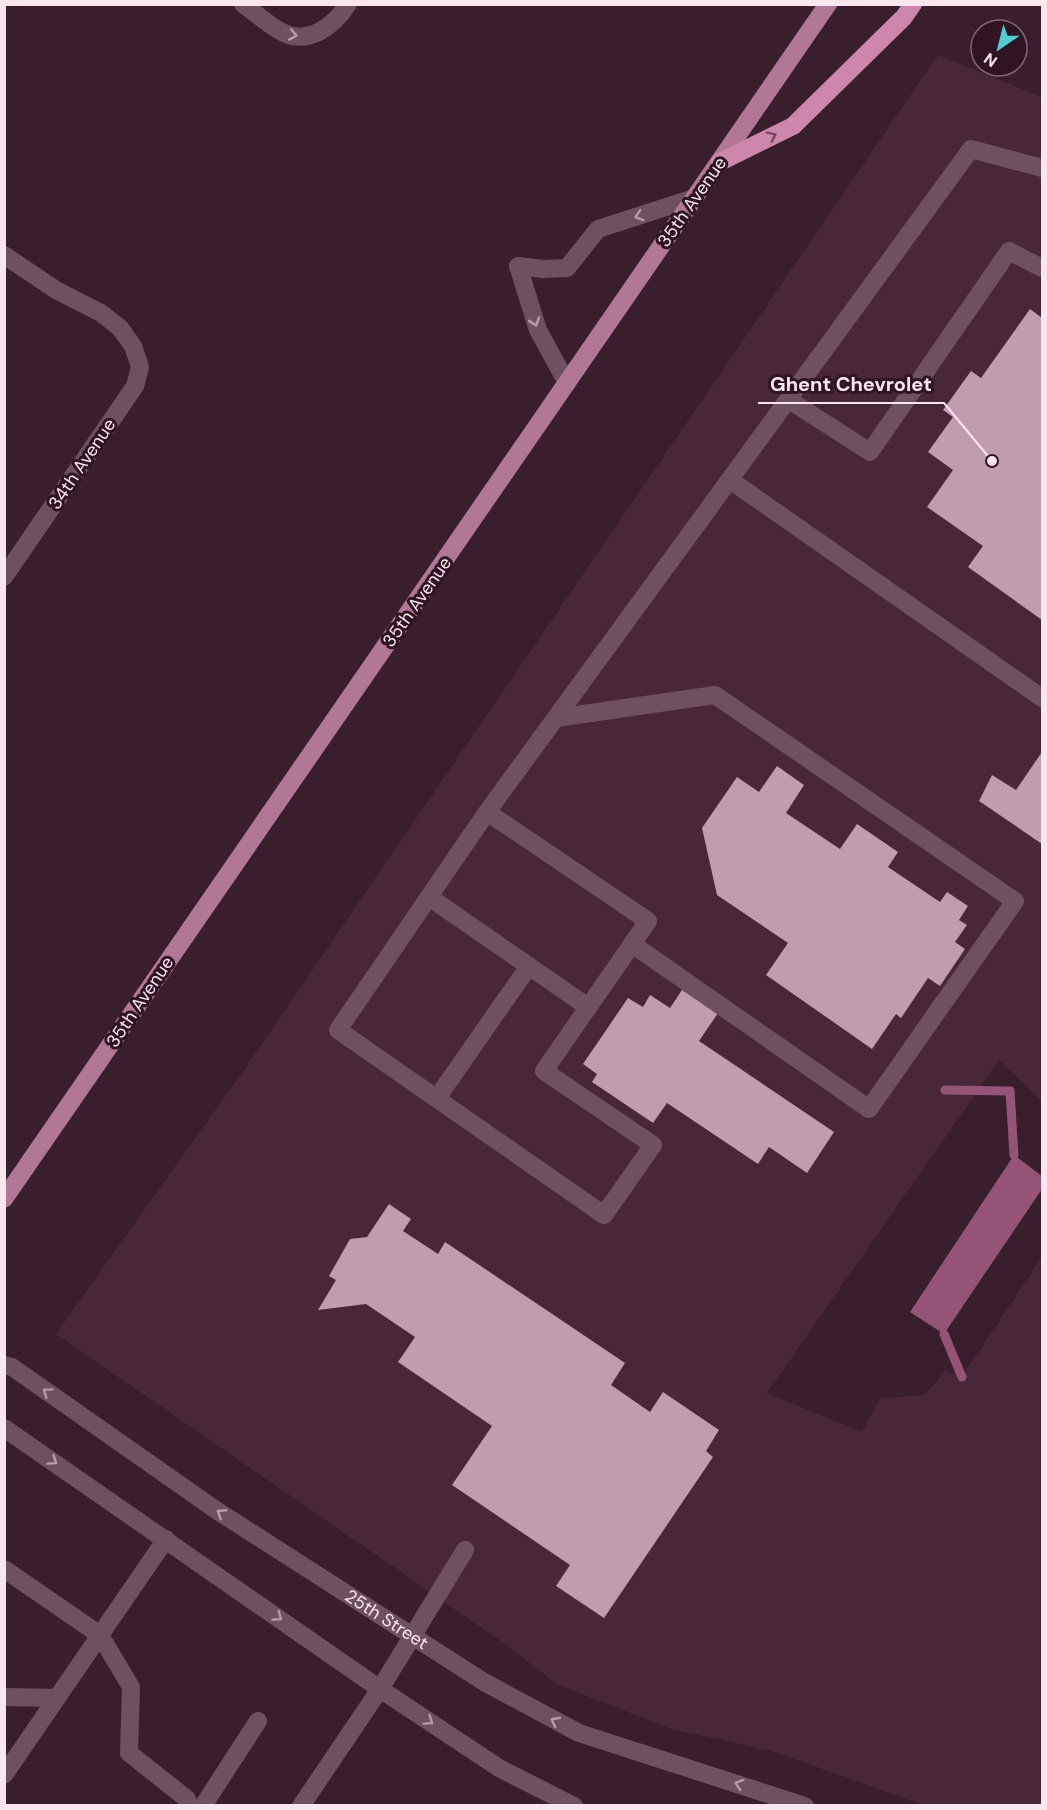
<svg xmlns="http://www.w3.org/2000/svg" width="1047" height="1810" font-family="'DM Sans',sans-serif">
  <rect width="100%" height="100%" fill="#391e2d"/>
  <path fill="#482739" d="M938 55 1042 97V1101L999 1060 767 1393 862 1432 880 1398 925 1395 945 1371 962 1377 1042 1257V1805H923L772 1751 671 1729 557 1684 495 1637 56 1334 255 1054Z"/>
  <path fill="#955378" d="M1014 1155 1042 1176V1189L944 1334 910 1312Z"/>
  <g fill="none" stroke-linecap="round" stroke-linejoin="round">
    <path stroke="#955378" stroke-width="9" d="M945 1090 1010 1091 1014 1155
      M944 1334 962 1377"/>
  </g>
  <path fill="#bf9cae" d="M1030 309 1042 318V620L968 567 983 546 927 507 953 470 928 452 953 417 943 410 971 371 981 378Z
    M1042 752V844L979 801 992 775 1016 790Z
    M777 766 804 785 786 813 840 849 857 824 898 852 888 867 940 902 947 892 968 906 959 920 967 925 955 942 965 949 940 986 928 978 901 1018 896 1014 872 1049 766 975 788 943 717 895 702 828 737 777 759 792Z
    M682 990 718 1013 699 1041 834 1132 807 1173 769 1147 758 1164 667 1103 653 1123 592 1082 597 1074 583 1064 628 998 643 1007 650 995 670 1008Z
    M389 1204 411 1219 403 1231 438 1254 445 1242 625 1363 611 1385 650 1412 663 1392 719 1430 706 1451 713 1457 604 1618 556 1586 570 1565 452 1485 492 1426 398 1362 415 1337 366 1304 318 1310 336 1280 329 1276 350 1239 367 1237Z"/>
  <g fill="none" stroke-linecap="round" stroke-linejoin="round">
    <g stroke="#6e5160" stroke-width="18">
      <path d="M243 4C256 13 268 25 282 32 308 46 334 26 348 4"/>
      <path d="M4 255 56 290 101 313 120 328 133 346 140 367 135 386 4 577"/>
      <path d="M567 383 538 330 518 266 543 269 567 268 598 229 694 198"/>
      <path d="M789 400 870 452 1009 251 1042 268"/>
      <path d="M730 480 1042 698"/>
      <path d="M556 718 715 695 1015 901 869 1109 632 944"/>
      <path d="M487 812 648 921 544 1071 653 1145 604 1215 338 1030 487 812 971 149 1042 168"/>
      <path d="M429 897 588 1007"/>
      <path d="M437 1098 529 966"/>
      <path id="s1" d="M4 1365 12 1367 216 1510 484 1682 579 1733 805 1806"/>
      <path d="M4 1428 380 1689 499 1768 574 1806"/>
      <path d="M4 1569 100 1635 131 1687 129 1753 187 1799 189 1806"/>
      <path d="M4 1697 57 1698"/>
      <path d="M4 1775 166 1539"/>
      <path d="M203 1806 258 1721"/>
      <path d="M301 1806 380 1689 465 1550"/>
    </g>
    <path stroke="#b27797" stroke-width="18" d="M4 1199 828 4"/>
    <path stroke="#cd86ac" stroke-width="18" d="M720 162 793 126 904 17 913 4"/>
  </g>
  <defs><path id="oneway-chevron" d="M-2-3.5L2.5 0L-2 3.5" fill="none" stroke-width="1.6" stroke-linecap="round" stroke-linejoin="round" transform="scale(1.5)"/></defs>
  <g stroke="#b49ca8">
    <use href="#oneway-chevron" transform="translate(293 35) rotate(11)"/>
    <use href="#oneway-chevron" transform="translate(639 216) rotate(162)"/>
    <use href="#oneway-chevron" transform="translate(535 322) rotate(71)"/>
    <use href="#oneway-chevron" transform="translate(47 1392) rotate(-145)"/>
    <use href="#oneway-chevron" transform="translate(53 1461) rotate(34)"/>
    <use href="#oneway-chevron" transform="translate(221 1513) rotate(-147)"/>
    <use href="#oneway-chevron" transform="translate(278 1617) rotate(35)"/>
    <use href="#oneway-chevron" transform="translate(429 1721) rotate(34)"/>
    <use href="#oneway-chevron" transform="translate(555 1721) rotate(-152)"/>
    <use href="#oneway-chevron" transform="translate(739 1784) rotate(-162)"/>
  </g>
  <use stroke="#764861" href="#oneway-chevron" transform="translate(772 136) rotate(-26)"/>
  <g text-anchor="middle" dominant-baseline="central" stroke-width="6" stroke-linejoin="round" paint-order="stroke">
    <g font-size="18" fill="#f9e6ef" stroke="#2f1523">
      <text transform="translate(692 202) rotate(-55)">35th Avenue</text>
      <text transform="translate(82 464) rotate(-56)">34th Avenue</text>
      <text transform="translate(417 602) rotate(-55)">35th Avenue</text>
      <text transform="translate(140 1002) rotate(-56)">35th Avenue</text>
      <text stroke="none"><textPath href="#s1" startOffset="460">25th Street</textPath></text>
    </g>
  </g>
  <path fill="none" stroke="#f9e6ef" stroke-width="2" d="M992 461L944 403H758"/>
  <circle fill="#f9e6ef" stroke="#2f1523" stroke-width="2" cx="992" cy="461" r="6"/>
  <g font-size="20" text-anchor="middle" font-weight="bold" fill="#f9e6ef" stroke="#2f1523" stroke-width="6" stroke-linejoin="round" paint-order="stroke">
    <text x="851" y="391">Ghent Chevrolet</text>
  </g>
  <rect width="1047" height="1810" fill="none" stroke="#f9e6ef" stroke-width="12"/>
  <g transform="translate(999 48) rotate(215)"><circle r="28" fill="#2f1523" stroke="#806975" stroke-width="1.5"/>
  <path d="M0-4.5L10 22L0 15L-10 22Z" fill="#52cdcf"/>
  <text y="-9" font-size="16" font-weight="bold" text-anchor="middle" fill="#f9e6ef">N</text>
  </g>
</svg>
